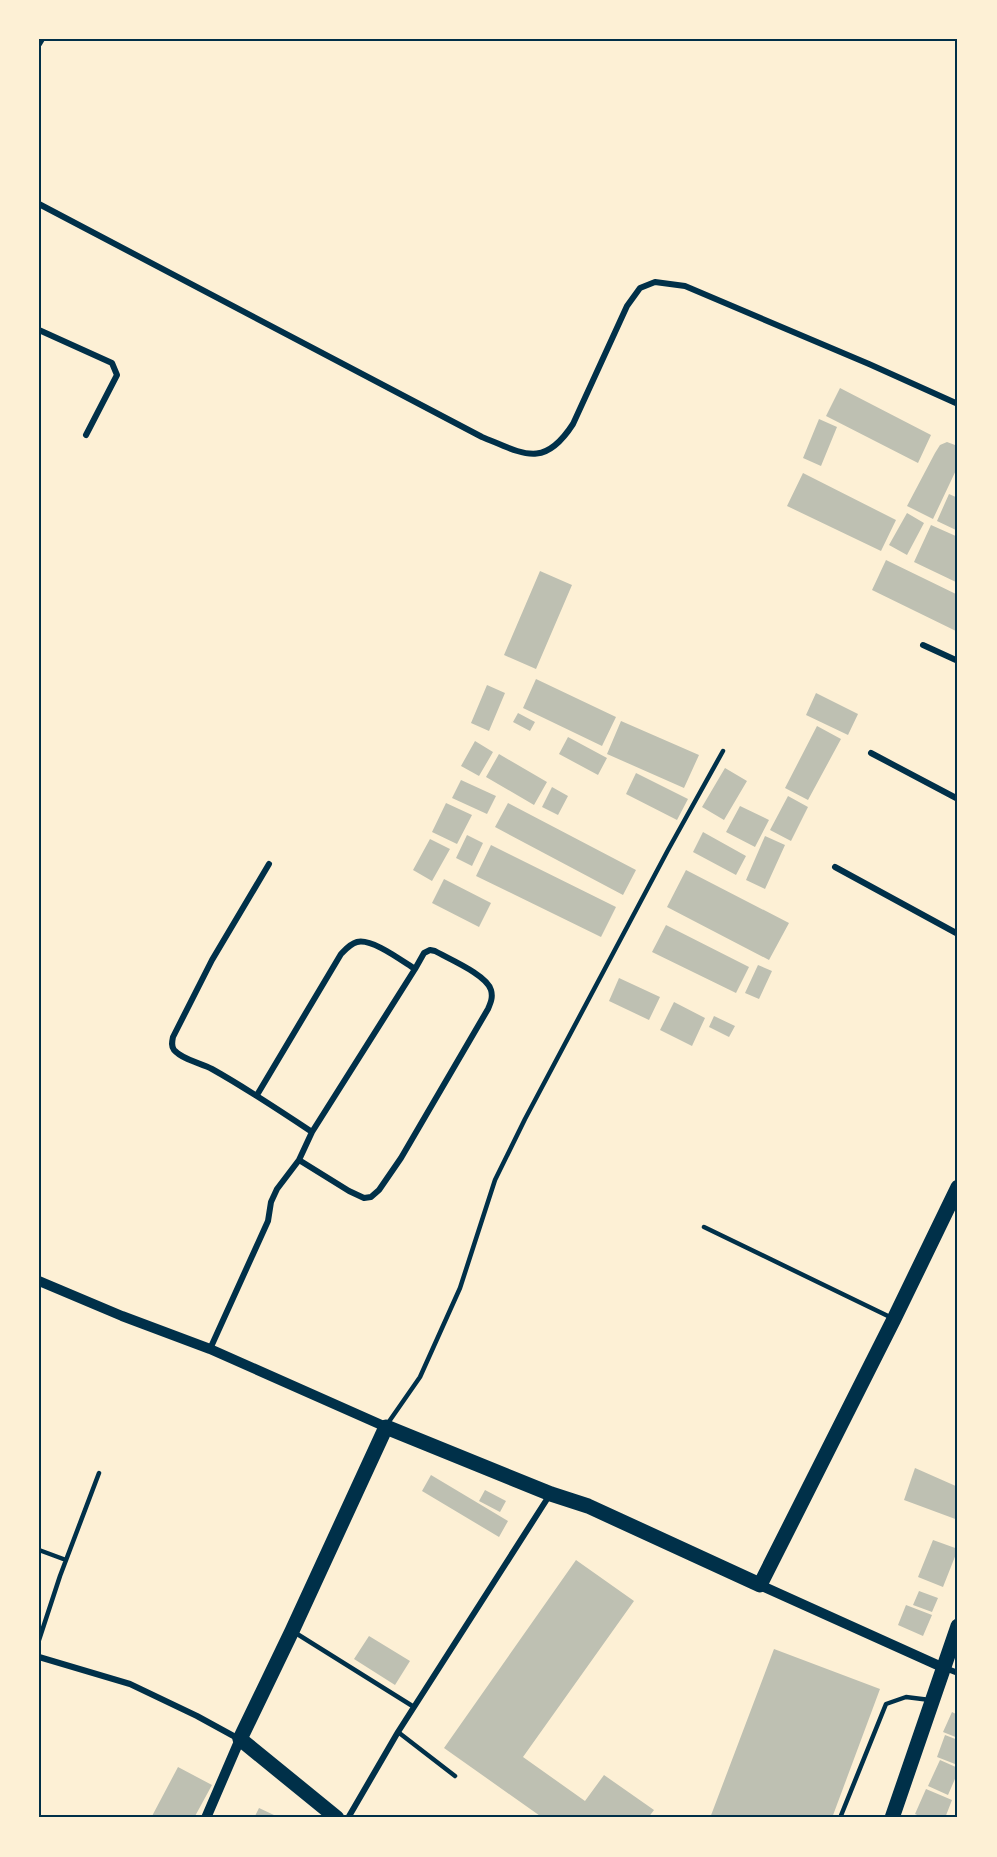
<svg xmlns="http://www.w3.org/2000/svg" width="997" height="1857" font-family="'Exo 2',sans-serif">
  <rect width="100%" height="100%" fill="#fdf0d5"/>
  <path fill="#bec0b2" d="M840 388 931 435 918 463 826 416Z
    M819 419 837 427 821 466 803 458Z
    M947 442 955 445 958 449V466L933 519 907 506 935 453 940 445Z
    M803 473 896 520 881 551 787 506Z
    M949 494 958 498V531L937 521Z
    M907 513 924 523 907 555 889 545Z
    M931 525 958 537V583L914 562Z
    M886 560 958 595V632L872 590Z
    M540 571 572 585 536 669 504 655Z
    M536 679 616 717 602 746 523 708Z
    M487 685 505 693 489 731 471 723Z
    M816 693 858 714 848 735 806 715Z
    M518 713 535 722 530 731 513 722Z
    M621 721 699 755 684 788 607 754Z
    M817 726 841 739 808 800 785 788Z
    M568 737 607 758 598 775 559 754Z
    M475 741 493 752 479 776 461 766Z
    M499 754 547 782 534 805 486 777Z
    M725 768 747 781 724 820 702 807Z
    M636 773 688 799 677 820 626 794Z
    M461 780 496 796 487 814 452 798Z
    M552 787 568 796 558 815 542 807Z
    M788 796 808 807 791 841 770 830Z
    M446 803 472 815 457 844 432 832Z
    M508 803 636 870 623 895 495 827Z
    M740 806 769 820 755 847 726 832Z
    M703 832 746 856 736 875 693 852Z
    M467 835 483 843 472 866 456 858Z
    M765 836 785 845 765 889 746 880Z
    M430 839 450 849 432 881 413 870Z
    M491 845 616 907 601 937 476 876Z
    M686 870 789 923 769 960 667 907Z
    M444 879 491 903 479 927 432 903Z
    M666 925 749 967 736 993 652 952Z
    M758 965 772 971 759 999 745 993Z
    M619 978 660 997 649 1020 609 1001Z
    M674 1002 705 1018 692 1046 660 1030Z
    M714 1016 735 1026 729 1037 709 1027Z
    M915 1468 958 1487V1520L904 1500Z
    M431 1475 508 1521 499 1537 422 1491Z
    M485 1490 506 1501 500 1512 479 1501Z
    M933 1540 958 1549 943 1587 918 1577Z
    M576 1560 634 1601 523 1757 585 1801 604 1775 654 1810 648 1818H543L444 1748Z
    M919 1591 938 1598 932 1612 913 1605Z
    M906 1605 932 1615 923 1636 898 1625Z
    M369 1636 410 1661 395 1685 354 1659Z
    M774 1649 880 1689 832 1818H710Z
    M952 1712 958 1715V1738L943 1732Z
    M945 1735 958 1740V1756L955 1764 937 1757Z
    M940 1760 958 1768V1772L948 1795 928 1786Z
    M178 1767 212 1785 194 1818H151Z
    M926 1789 952 1800 945 1818H924L915 1814Z
    M259 1808 274 1815 279 1818H254Z"/>
  <g fill="none" stroke-linecap="round" stroke-linejoin="round">
    <path stroke="#003049" stroke-width="4.5" d="M704 1227 890 1317
      M388 1423 420 1377 460 1288 495 1180 525 1119 668 850 723 751
      M39 1550 66 1560
      M294 1632 414 1707
      M39 1640 60 1576 99 1473
      M398 1732 455 1776
      M840 1818 886 1704 906 1697 930 1700"/>
    <path stroke="#003049" stroke-width="6" d="M39 44 42 39
      M39 204 482 437C524 454 544 469 573 424L627 306 640 288 655 282 685 286 869 364 958 404
      M39 330 112 363 117 375 86 435
      M923 645 958 661
      M871 753 958 799
      M269 864 212 960 173 1037C172 1042 171 1046 174 1050 183 1060 201 1063 212 1069 246 1088 279 1110 312 1132
      M835 867 958 934
      M299 1160 349 1191 364 1198 371 1197 379 1190 401 1158 488 1009C491 1002 493 997 491 990 487 975 449 959 435 951L430 950 424 953 415 969
      M210 1349 268 1221 271 1202 277 1189 299 1160 312 1132 415 969C402 961 372 938 357 942 350 944 346 949 341 954L257 1095
      M39 1657 130 1684 197 1716 239 1739
      M945 1668 958 1673
      M348 1818 398 1732 549 1496"/>
    <path stroke="#003049" stroke-width="10" d="M39 1281 122 1316 210 1349 386 1427
      M760 1585 944 1668
      M206 1818 240 1739"/>
    <path stroke="#003049" stroke-width="15" d="M337 1818 240 1739 292 1631 386 1427 551 1494 588 1506 760 1585 894 1319 958 1187
      M892 1818 958 1626"/>
  </g>
  <rect width="997" height="1857" fill="none" stroke="#fdf0d5" stroke-width="81"/>
  <rect x="40" y="40" width="916" height="1776" fill="none" stroke="#003049" stroke-width="2"/>
</svg>
